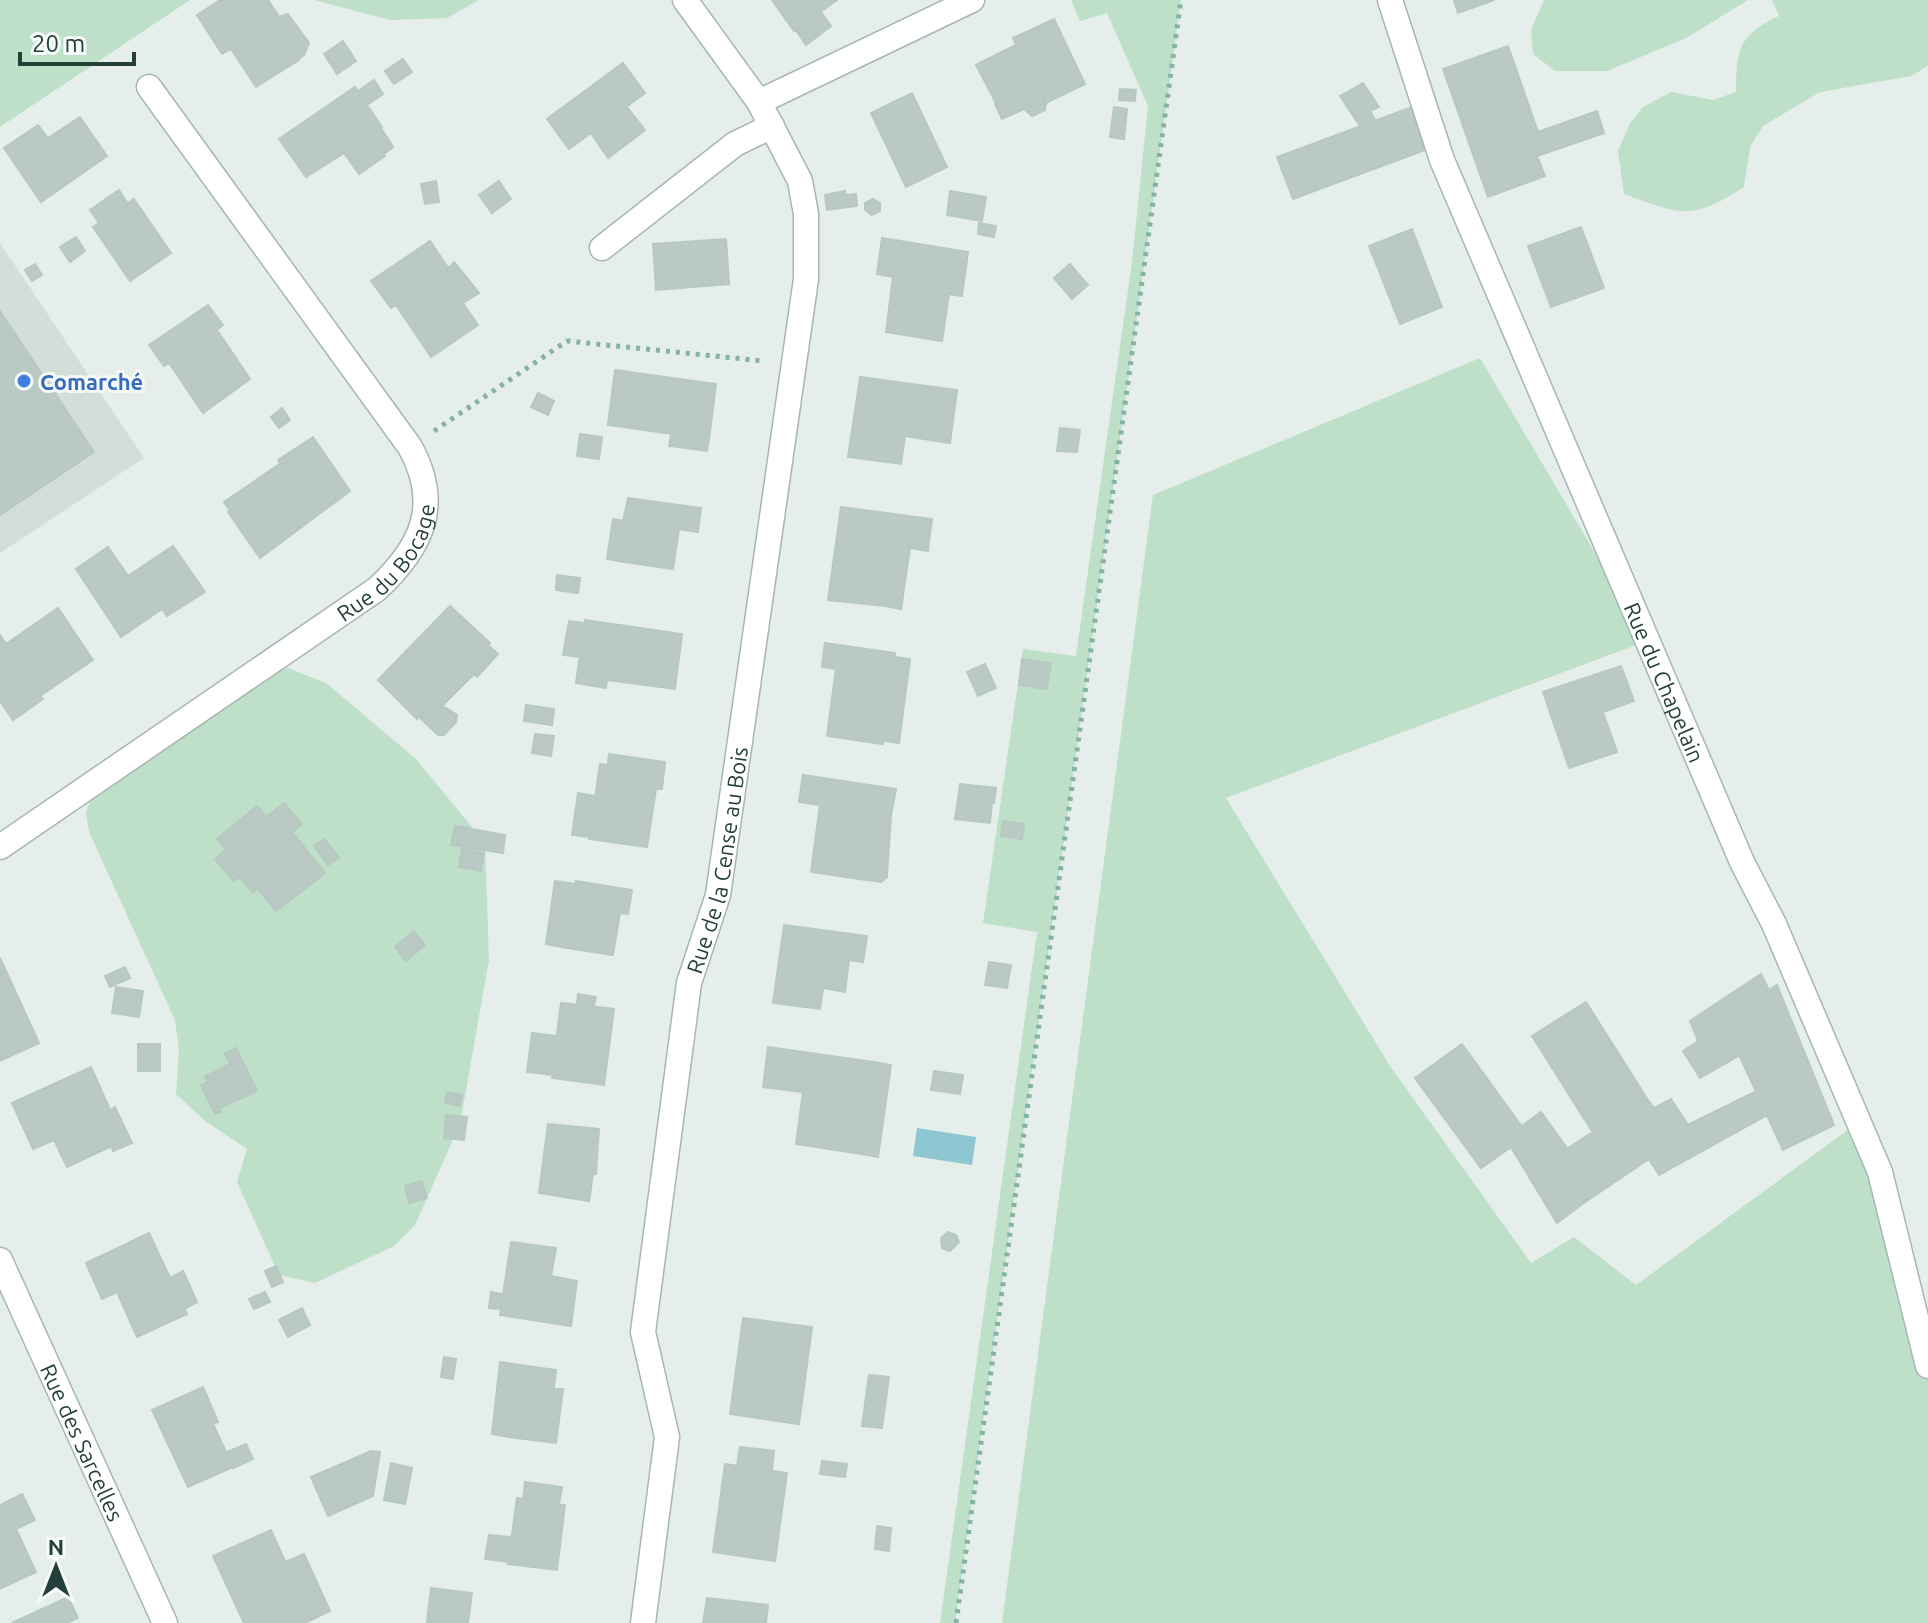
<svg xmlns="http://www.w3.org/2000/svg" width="1928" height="1623" font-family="Ubuntu,sans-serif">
  <rect width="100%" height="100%" fill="#e5eeea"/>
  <path fill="#d3ded9" d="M0 243 144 458 0 553Z"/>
  <path fill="#bedfc8" d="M0 0H190L0 127Z
    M314 0H479L447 18 390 20Z
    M1071 0H1181L955 1623H940L1037 932 983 923 1023 649 1076 656 1132 262 1148 106 1107 13 1080 21Z
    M1544 0H1748L1686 38 1607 71H1555L1533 54 1531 30Z
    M1772 0H1928V66L1911 76 1820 92 1763 126 1750 147 1744 187C1691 221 1682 215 1624 194L1618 151 1630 123 1643 107 1671 92 1713 100 1736 92C1737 50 1737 36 1779 16Z
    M1480 358 1647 641 1226 798 1390 1066 1531 1263 1574 1237 1636 1285 1860 1121 1928 1366V1623H1002L1153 495Z
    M270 661 326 683 416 759 485 843 489 960 460 1124 415 1225 394 1246 315 1283 279 1275 237 1182 247 1149 205 1121 176 1094 179 1050 175 1020 89 832 86 814 95 782Z"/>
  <path fill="#8ec6d2" d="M917 1128 976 1137 972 1165 913 1156Z"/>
  <path fill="#bac9c3" stroke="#b7c8c2" stroke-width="2" d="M220 0H268L278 15 272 19 299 60 256 87 231 49 222 54 197 15Z
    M772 0H837L794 31Z
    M1454 0H1494L1458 13Z
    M821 12 831 26 806 45 796 30Z
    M288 14 309 43 304 55 298 59 272 19Z
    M1054 19 1085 84 1044 104 1035 86 996 103 976 65 1016 45 1013 38Z
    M343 41 356 61 337 74 324 54Z
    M1508 46 1538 132 1597 111 1604 133 1537 156 1545 176 1488 197 1443 69Z
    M403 59 412 72 394 84 385 71Z
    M623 63 645 93 569 149 547 119Z
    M374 80 383 94 367 105 358 91Z
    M1363 83 1379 107 1370 111 1375 120 1360 126 1340 96Z
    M1035 86 1046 103 1045 110 1032 116 1024 109 1002 119 995 104Z
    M355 87 382 127 371 134 385 156 359 174 344 153 306 177 279 139Z
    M1120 89 1136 90 1135 101 1119 100Z
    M912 93 947 167 906 187 871 113Z
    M627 107 645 130 608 158 591 133Z
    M1114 107 1127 109 1124 139 1110 137Z
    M1412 107 1428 149 1293 199 1277 157Z
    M80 117 107 156 41 202 4 148 38 125 48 138Z
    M381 128 393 147 384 154 371 134Z
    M436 181 439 202 425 204 421 184Z
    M499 181 511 199 492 213 479 195Z
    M119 190 128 204 99 223 90 210Z
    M845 191V195L856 194 857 206 827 210 825 195Z
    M950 191 986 197 982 221 947 215Z
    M134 199 171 253 130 281 93 227Z
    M873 199 880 203V211L872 215 865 210V203Z
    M979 223 996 226 994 237 978 234Z
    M1581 227 1604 288 1551 307 1528 246Z
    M1412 229 1442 307 1400 324 1369 246Z
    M76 237 85 251 70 262 60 247Z
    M882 238 968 252 962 296 949 294 942 341 886 332 893 277 877 274Z
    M726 239 729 284 656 290 653 244Z
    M430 241 449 269 443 274 478 325 431 357 396 305 391 308 371 281Z
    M454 262 479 293 463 303 443 274Z
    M35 264 42 275 32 281 25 270Z
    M1070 264 1088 285 1072 299 1054 278Z
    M208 305 223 325 217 330 250 379 203 413 169 363 164 366 149 345Z
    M0 311 94 452 0 515Z
    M615 370 716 384 709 439 608 425Z
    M860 377 957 390 950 443 905 436 901 464 848 457Z
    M538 393 554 401 548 415 531 407Z
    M282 408 290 420 279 428 271 417Z
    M1060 428 1080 430 1077 452 1057 451Z
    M580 434 602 437 599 459 577 456Z
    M671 434 709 439 707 451 669 446Z
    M313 437 350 491 260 558 228 512 286 472 278 460Z
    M281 463 286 472 230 511 224 502Z
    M628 498 701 508 698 532 679 529 673 569 624 562 630 522 623 521Z
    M841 507 932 519 928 548 894 542 885 606 828 600Z
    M613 519 630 522 624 562 607 559Z
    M894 542 928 548V551L910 548 901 609 885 606Z
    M173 546 205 592 167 616 162 609 121 637 76 569 108 547 128 576Z
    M557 575 580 578 578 593 556 590Z
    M450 606 490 643 469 665 476 671 474 674 441 707 435 701 417 719 378 680Z
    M58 608 93 660 40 696 43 699 13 720 0 701V635L6 644Z
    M585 620 682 634 675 689 607 680 606 688 576 683Z
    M569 621 584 623 580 657 563 655Z
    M825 643 895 653 883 744 827 736 836 669 822 667Z
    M488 645 498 654 477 677 469 665Z
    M895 657 910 659 899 743 884 741Z
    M1022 659 1051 663 1047 689 1019 685Z
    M985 664 996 688 978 696 967 672Z
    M1621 666 1634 701 1603 712 1617 752 1569 768 1543 692Z
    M435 701 457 715 456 722 444 735H438L419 717Z
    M526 705 554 709 552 725 524 721Z
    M535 734 554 736 551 756 532 753Z
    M609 754 665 762 662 789H656L647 847 589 839 600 764 608 765Z
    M803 775 896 789 891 815 876 813 867 880 811 872 820 805 799 802Z
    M960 784 996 788 994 803 958 799Z
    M578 793 595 796 589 837 572 835Z
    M958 799 992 803 990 823 955 819Z
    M284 803 302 824 292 832 325 873 276 911 257 888 261 884 248 869 234 881 215 859Z
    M257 806 266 817 227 850 217 839Z
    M876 813 891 815 887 877 881 882 867 880Z
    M1003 821 1024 824 1022 839 1001 836Z
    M455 826 505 835 503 853 451 845Z
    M324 839 339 857 328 865 314 846Z
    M462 849 484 853 481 871 459 867Z
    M248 869 261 884 253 892 239 877Z
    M555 881 576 884 567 948 546 944Z
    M576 881 632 890 628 914 620 913 613 955 567 948Z
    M784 925 867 936 863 962 828 957 820 1009 773 1003Z
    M414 931 425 945 406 961 395 947Z
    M828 957 849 960 845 992 824 988Z
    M0 958 39 1043 0 1061Z
    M989 962 1011 965 1007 988 985 985Z
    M125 967 130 978 110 987 105 976Z
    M1761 974 1769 990 1722 1018 1740 1055 1700 1078 1683 1051 1698 1041 1690 1021Z
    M1777 985 1834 1125 1783 1150 1722 1018Z
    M116 987 143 991 139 1017 112 1013Z
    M578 994 596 997 594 1006 577 1004Z
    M1586 1002 1646 1097 1592 1131 1532 1036Z
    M561 1003 571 1004 566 1035 557 1034Z
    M571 1004 614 1009 612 1025 569 1020Z
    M568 1020 612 1025 604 1085 552 1078 557 1034 566 1035Z
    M532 1033 557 1036 552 1075 527 1072Z
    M138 1044H160V1071H138Z
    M1462 1044 1528 1135 1481 1168 1415 1078Z
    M768 1047 874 1062 862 1154 796 1144 803 1092 763 1087Z
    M236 1048 257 1091 220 1108 205 1077 230 1064 225 1054Z
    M874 1062 891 1065 878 1157 862 1154Z
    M91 1067 111 1112 101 1117 114 1145 67 1167 54 1140 33 1149 12 1103Z
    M934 1071 963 1075 960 1094 931 1090Z
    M207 1082 221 1112 215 1114 201 1085Z
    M1756 1091 1767 1115 1659 1175 1649 1159 1677 1140 1654 1108 1671 1099 1688 1125Z
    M447 1092 462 1095 460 1106 445 1103Z
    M1646 1097 1677 1140 1585 1202 1556 1156Z
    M115 1107 132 1143 113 1151 101 1117Z
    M1541 1112 1567 1148 1556 1156 1585 1202 1557 1223 1511 1147 1528 1135 1522 1126Z
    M446 1115 467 1117 464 1140 444 1138Z
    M548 1124 599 1129 596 1174H593L589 1201 539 1193Z
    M422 1181 427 1198 409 1203 405 1186Z
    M948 1232 956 1235 959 1242 950 1251 942 1248 941 1238Z
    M149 1233 187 1314 137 1337 117 1292 102 1299 86 1263Z
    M511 1242 556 1248 551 1276 577 1281 571 1326 500 1315Z
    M276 1266 283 1282 272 1287 265 1271Z
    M183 1271 197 1302 184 1309 170 1278Z
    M265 1292 270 1302 254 1309 249 1299Z
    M491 1292 503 1294 501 1309 489 1308Z
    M302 1308 310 1325 288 1337 279 1320Z
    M743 1318 812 1327 799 1424 730 1414Z
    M444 1357 456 1359 453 1379 441 1377Z
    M500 1362 556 1370 554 1388 516 1383 509 1437 492 1434Z
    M869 1375 889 1377 882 1428 862 1426Z
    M516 1383 563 1389 556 1443 509 1437Z
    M203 1387 218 1422 213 1424 233 1467 188 1487 152 1410Z
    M246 1444 253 1459 234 1468 227 1452Z
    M740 1447 774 1451 772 1471 737 1466Z
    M371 1451 380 1452 373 1496 328 1516 311 1477Z
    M822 1461 847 1464 845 1477 820 1474Z
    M391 1463 412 1468 405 1504 384 1500Z
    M725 1464 787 1473 775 1561 713 1552Z
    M525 1482 562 1487 559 1504 523 1500Z
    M22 1494 35 1520 16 1529 36 1572 0 1589V1505Z
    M517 1498 565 1505 557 1570 508 1564Z
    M877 1526 891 1528 889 1551 875 1549Z
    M271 1530 311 1620 304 1623H244L213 1556Z
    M489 1535 511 1537 508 1562 485 1559Z
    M304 1554 330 1611 311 1620 285 1562Z
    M431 1588 472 1593 468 1623 427 1622Z
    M68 1597 78 1618 67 1623H12Z
    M707 1598 768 1605 766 1623H703Z"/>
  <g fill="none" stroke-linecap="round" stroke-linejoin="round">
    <g stroke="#a7b6b2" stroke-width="27">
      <g id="minor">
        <path d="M685 0 759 102"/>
        <path id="s1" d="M1390 0 1442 160 1742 862 1774 924 1880 1172 1928 1366"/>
        <path d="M602 248 735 144 772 126"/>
        <path id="s2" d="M0 847 377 589C422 547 442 505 410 447L149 87"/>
        <path id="s3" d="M0 1260 165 1623"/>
        <path id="s4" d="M643 1623 667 1437 643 1332 689 983 718 895 806 279V214L800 181 759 102 972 0"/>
      </g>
    </g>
    <path stroke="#86b2a5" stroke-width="5" stroke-dasharray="4 6" stroke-linecap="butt" d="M434 431 567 341 763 361
      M956 1623 1181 0"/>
    <use href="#minor" stroke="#fff" stroke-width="24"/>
  </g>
  <circle fill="#3f7fe0" stroke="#f6faf8" stroke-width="3" cx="24" cy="381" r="8"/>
  <g text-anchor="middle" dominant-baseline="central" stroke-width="6" stroke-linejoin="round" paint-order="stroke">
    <g font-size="22" font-weight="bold" fill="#366cbe" stroke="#f6faf8" text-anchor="start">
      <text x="40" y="381">Comarché</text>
    </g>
    <g font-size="22" fill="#24403a" stroke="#f6faf8">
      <text stroke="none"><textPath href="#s2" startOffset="484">Rue du Bocage</textPath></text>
      <text stroke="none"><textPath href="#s1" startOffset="736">Rue du Chapelain</textPath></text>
      <text stroke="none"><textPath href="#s4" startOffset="774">Rue de la Cense au Bois</textPath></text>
      <text stroke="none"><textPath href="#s3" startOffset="200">Rue des Sarcelles</textPath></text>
    </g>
  </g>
  <g transform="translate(56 1567)" stroke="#f6faf8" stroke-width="6" paint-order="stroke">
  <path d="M0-6L14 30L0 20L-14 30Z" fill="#24403a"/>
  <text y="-12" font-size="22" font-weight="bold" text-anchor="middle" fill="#24403a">N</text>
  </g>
  <path d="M20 52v12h114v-12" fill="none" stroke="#24403a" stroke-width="4"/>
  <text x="32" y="52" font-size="24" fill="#24403a" stroke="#f6faf8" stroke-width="6" paint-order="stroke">20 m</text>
</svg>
